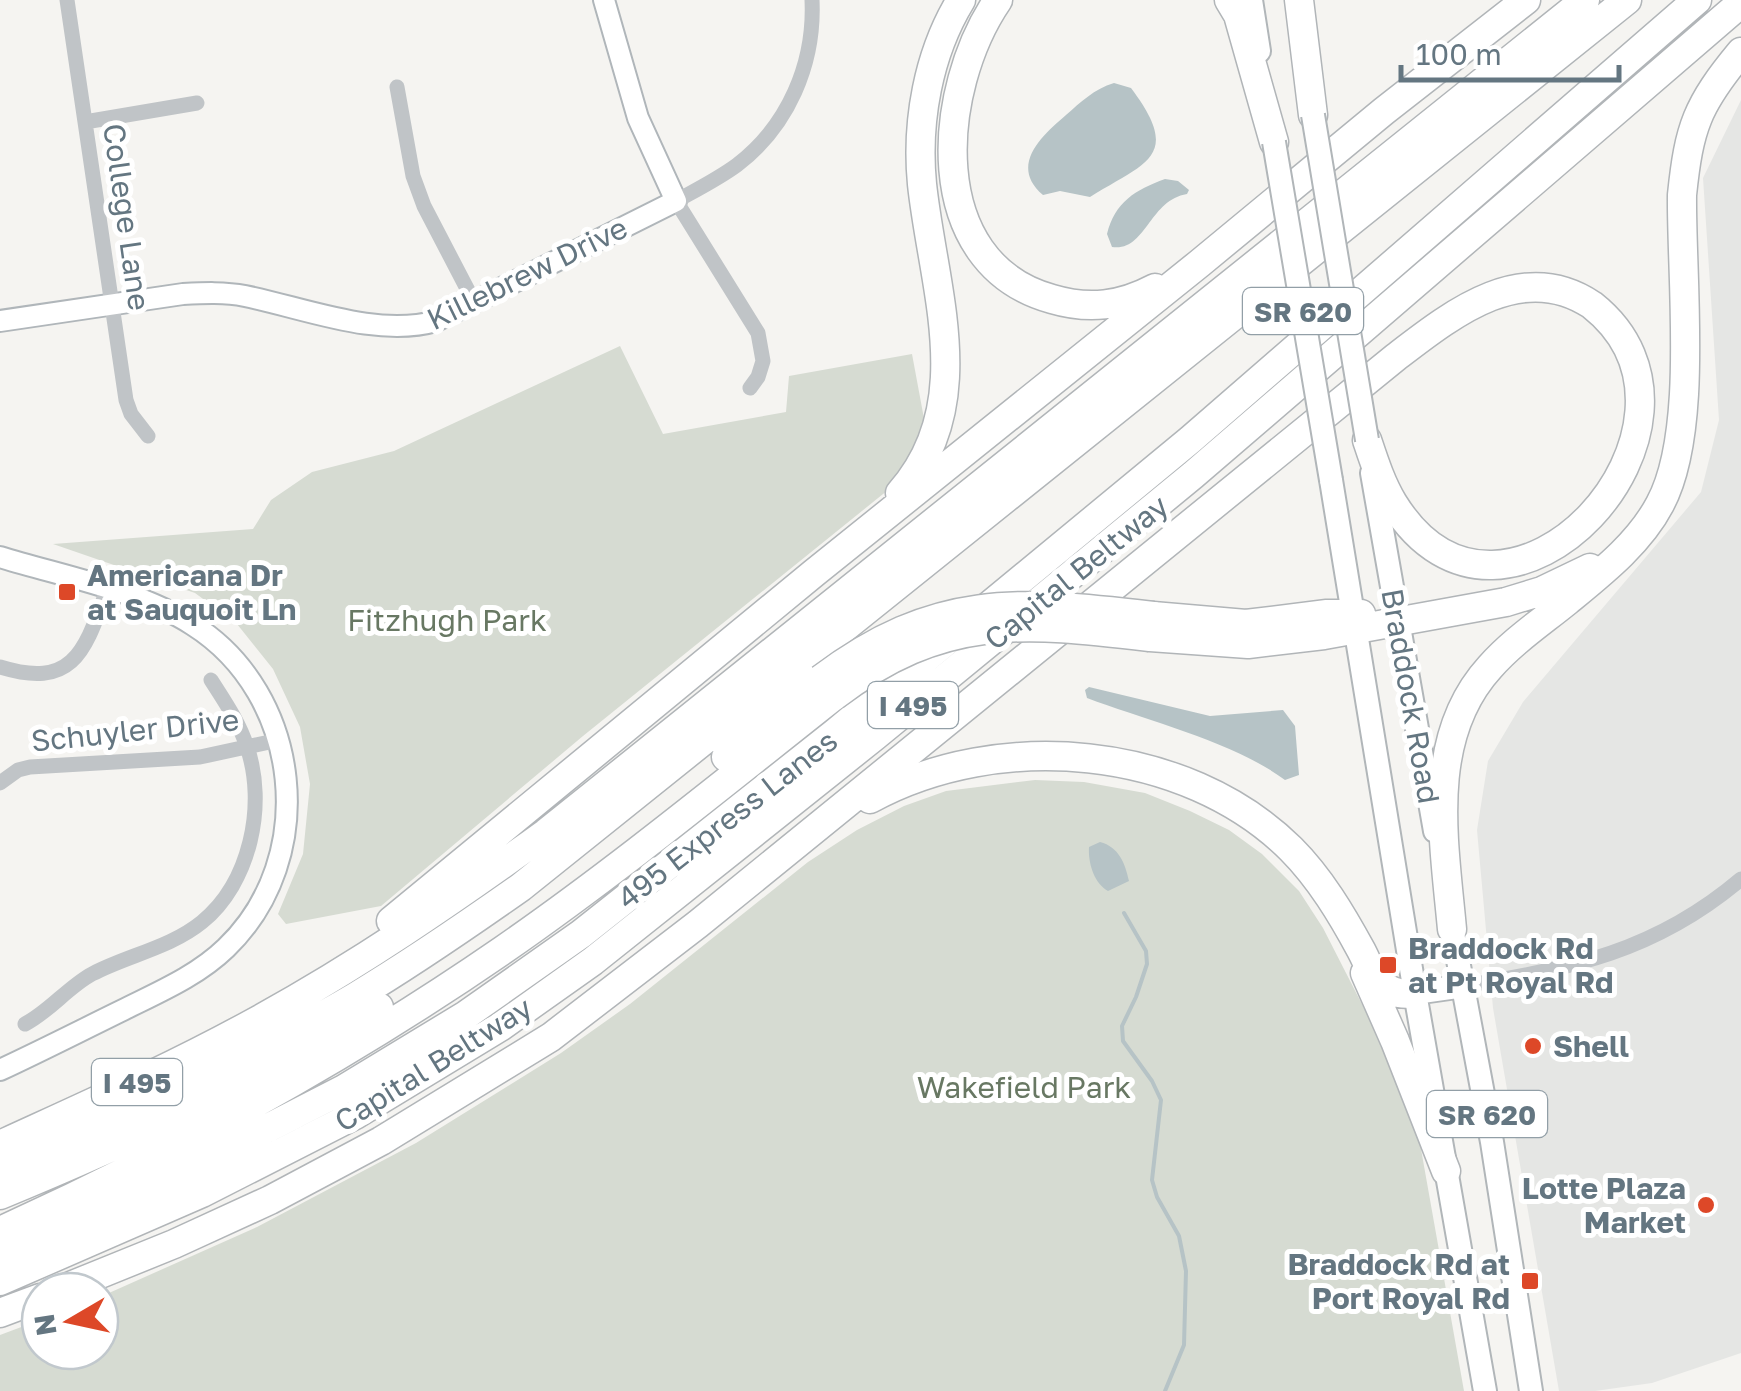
<svg xmlns="http://www.w3.org/2000/svg" width="1741" height="1391" font-family="'Golos Text',sans-serif">
  <rect width="100%" height="100%" fill="#f5f4f1"/>
  <path fill="#e5e6e4" d="M1741 100V1353L1652 1383 1595 1391H1559L1493 1008 1477 830 1488 761 1523 702 1701 492 1719 420 1703 178Z"/>
  <path fill="#d6dbd2" d="M620 346 663 434 786 412 789 376 912 354 925 424 908 462 888 490 583 736 381 906 286 924 278 914 303 854 310 784 300 727 273 669 237 624 195 593 53 544 253 529 271 500 312 472 394 451Z
    M1035 780 1084 782 1145 793 1190 811 1229 830 1262 854 1299 891 1323 928 1413 1104 1464 1391H0V1335L40 1320V1351H100V1297L257 1227 416 1143 561 1053 630 1004 808 862 857 830 904 806 946 791Z"/>
  <path fill="#b6c3c6" d="M1114 83 1131 88C1183 157 1146 162 1090 197L1060 191 1043 195C1008 165 1043 135 1066 115 1081 102 1094 89 1114 83Z
    M1165 179 1178 181 1189 190 1187 194C1149 200 1146 252 1112 247L1107 234C1115 202 1135 190 1165 179Z
    M1089 687 1210 716 1283 710 1295 726 1299 775 1285 780C1234 742 1148 721 1087 698L1085 690Z
    M1100 842C1119 847 1125 863 1129 881L1108 891C1094 883 1088 863 1089 847Z"/>
  <g fill="none" stroke-linecap="round" stroke-linejoin="round">
    <path stroke="#b6c3c6" stroke-width="4" d="M1124 913 1146 951 1147 964 1136 997 1122 1026 1123 1041 1152 1081 1161 1100 1152 1180 1157 1197 1179 1236 1186 1271 1184 1345 1165 1391"/>
    <g stroke="#b0b6ba" stroke-width="24">
      <path id="secondary" d="M0 321 183 294C204 293 225 292 245 296 304 308 378 338 436 321L676 201 638 118 604 0
        M0 557C61 576 139 590 193 625 302 694 320 858 226 948 197 976 159 992 123 1010 82 1030 41 1051 0 1070"/>
    </g>
    <g stroke="#b1b6b9" stroke-width="26">
      <path id="primary" d="M1251 0 1259 51
        M1372 473 1435 831
        M1331 480 1415 993 1485 1391
        M1449 912 1492 1142 1531 1391
        M1415 993 1464 986"/>
    </g>
    <g stroke="#b1b5b8" stroke-width="31">
      <path id="highway" d="M998 0C937 89 922 263 1052 299 1089 310 1121 306 1155 288
        M1229 0 1238 15 1274 142
        M1299 0 1313 115
        M900 493C979 404 933 288 922 184 916 122 928 54 961 0
        M1153 616 1246 624 1327 614H1361
        M1150 637 1248 644 1324 635 1506 602 1542 591 1590 568
        M726 757 821 679
        M870 799C998 729 1185 744 1291 849 1320 878 1342 915 1361 950 1367 961 1371 974 1380 983 1390 993 1402 995 1415 993
        M391 921 814 573 1200 263 1384 111 1526 0
        M1452 929C1444 841 1425 738 1490 667 1512 642 1540 623 1566 602 1600 574 1639 544 1660 504 1699 432 1681 280 1682 195 1689 127 1697 105 1741 52
        M1365 973 1395 1041 1446 1171
        M0 1145C85 1106 171 1068 253 1023 356 967 452 901 546 833L1585 0
        M0 1174C120 1117 241 1064 355 997 412 963 467 925 521 887L1627 0
        M0 1195C131 1141 257 1082 379 1007
        M0 1231C175 1152 345 1059 503 950 617 871 725 782 834 696
        M0 1253 186 1170 344 1089 466 1015 581 934 835 733 1190 440 1697 0
        M0 1281 202 1193 355 1115 500 1027 593 961 875 736 1193 475 1741 3
        M58 1291 174 1244 270 1200 381 1141 551 1037 698 924 1396 357C1452 314 1522 258 1592 305 1741 423 1505 684 1393 503 1381 483 1374 461 1367 440
        M0 1313 40 1298"/>
    </g>
    <path stroke="#c0c4c7" stroke-width="15" d="M67 0 126 400 131 414 148 436
      M397 87 413 176 424 206 474 302
      M85 122 197 103
      M750 388 758 377 763 361 758 333 676 201C696 190 718 179 737 165 788 126 815 64 812 0
      M0 667C74 690 85 650 107 590
      M0 783 18 770 30 767 200 757 279 740
      M1464 986C1572 968 1655 952 1741 879
      M25 1024C50 1011 68 987 92 974 128 955 170 948 202 922 250 883 267 805 247 747 239 722 225 702 211 680"/>
    <use href="#secondary" stroke="#fff" stroke-width="20"/>
    <use href="#primary" stroke="#fff" stroke-width="22"/>
    <use href="#highway" stroke="#fff" stroke-width="28"/>
    <g stroke="#b1b6b9" stroke-width="26" stroke-linecap="butt">
      <path id="primary-bridge" d="M1313 115 1367 440
        M1274 142 1331 480"/>
    </g>
    <g stroke="#b1b5b8" stroke-width="31" stroke-linecap="butt">
      <path id="highway-bridge" d="M821 679C935 593 1018 600 1153 616
        M834 696C943 613 1022 622 1150 637"/>
    </g>
    <use href="#primary-bridge" stroke="#fff" stroke-width="22"/>
    <use href="#highway-bridge" stroke="#fff" stroke-width="28"/>
  </g>
  <g fill="#dd4828" stroke="#fff" stroke-width="4">
    <rect x="57" y="582" width="20" height="20" rx="5"/>
    <rect x="1378" y="955" width="20" height="20" rx="5"/>
    <circle cx="1533" cy="1046" r="10"/>
    <circle cx="1706" cy="1205" r="10"/>
    <rect x="1520" y="1271" width="20" height="20" rx="5"/>
  </g>
  <g text-anchor="middle" dominant-baseline="central" stroke-width="10" stroke-linejoin="round" paint-order="stroke">
    <g fill="#fff" stroke="#929fa7" stroke-width="2.5">
      <rect x="1243" y="288" width="120" height="46" rx="8"/>
      <rect x="868" y="682" width="90" height="46" rx="8"/>
      <rect x="92" y="1059" width="90" height="46" rx="8"/>
      <rect x="1427" y="1091" width="120" height="46" rx="8"/>
    </g>
    <g font-size="28" font-weight="bold" fill="#647681">
      <text x="1303" y="311">SR 620</text>
      <text x="913" y="705">I 495</text>
      <text x="137" y="1082">I 495</text>
      <text x="1487" y="1114">SR 620</text>
    </g>
    <g font-size="30" fill="#647681" stroke="#fff">
      <text transform="translate(127 217) rotate(82)">College Lane</text>
      <text transform="translate(527 273) rotate(-26)">Killebrew Drive</text>
      <text transform="translate(1076 572) rotate(-39)">Capital Beltway</text>
      <text transform="translate(1411 696) rotate(80)">Braddock Road</text>
      <text transform="translate(135 730) rotate(-6)">Schuyler Drive</text>
      <text transform="translate(727 819) rotate(-38)">495 Express Lanes</text>
      <text transform="translate(433 1064) rotate(-32)">Capital Beltway</text>
    </g>
    <g font-size="30" font-weight="bold" fill="#647681" stroke="#fff" text-anchor="start">
      <text x="87" y="575">Americana Dr<tspan x="87" dy="34">at Sauquoit Ln</tspan></text>
      <text x="1408" y="948">Braddock Rd<tspan x="1408" dy="34">at Pt Royal Rd</tspan></text>
      <text x="1553" y="1046">Shell</text>
      <text x="1686" y="1188" text-anchor="end">Lotte Plaza<tspan x="1686" dy="34">Market</tspan></text>
      <text x="1510" y="1264" text-anchor="end">Braddock Rd at<tspan x="1510" dy="34">Port Royal Rd</tspan></text>
    </g>
    <g font-size="30" fill="#687863" stroke="#fff">
      <text x="447" y="620">Fitzhugh Park</text>
      <text x="1024" y="1087">Wakefield Park</text>
    </g>
  </g>
  <g transform="translate(70 1321) rotate(261)"><circle r="48" fill="#ffffff" stroke="#c1c8cd" stroke-width="2.5"/>
  <path d="M0-8L18 38L0 25L-18 38Z" fill="#dd4828"/>
  <text y="-15" font-size="28" font-weight="bold" text-anchor="middle" fill="#647681">N</text>
  </g>
  <path d="M1401 65v15h218v-15" fill="none" stroke="#647681" stroke-width="5"/>
  <text x="1416" y="65" font-size="30" fill="#647681" stroke="#ffffff" stroke-width="8" paint-order="stroke">100 m</text>
</svg>
